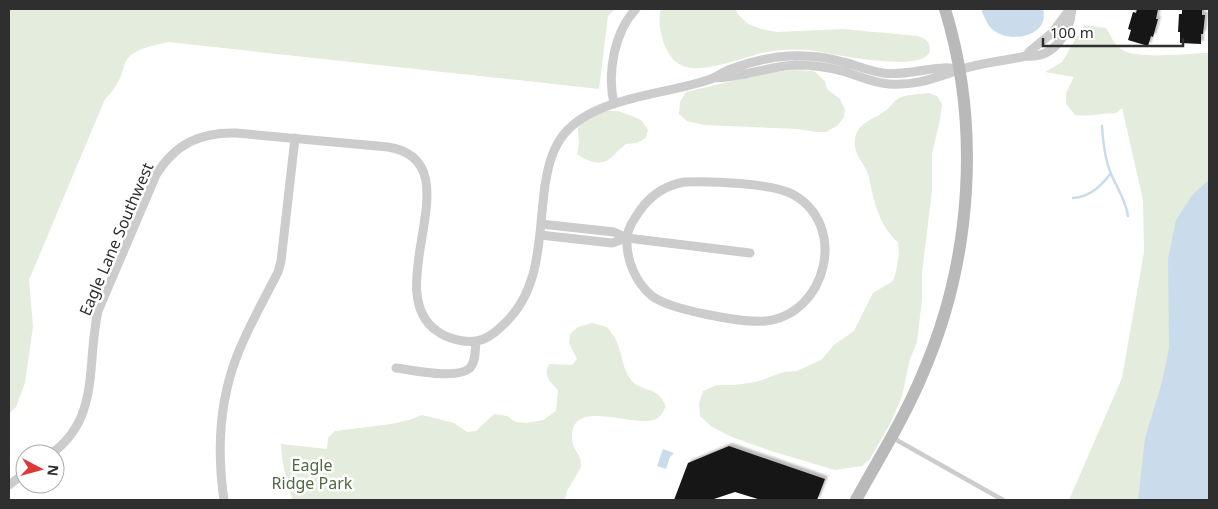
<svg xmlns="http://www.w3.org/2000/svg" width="1218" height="509" font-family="'Noto Sans',sans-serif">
  <defs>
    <filter id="shadow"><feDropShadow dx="3" dy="-3" stdDeviation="1" flood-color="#0004"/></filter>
  </defs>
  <rect width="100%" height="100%" fill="#fff"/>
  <path fill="#e4ecdd" d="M9 9H615L608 16 599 89 168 42C156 45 141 47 131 55 124 61 124 69 121 76 117 85 112 93 105 99L29 280 33 326 25 383 16 407 9 414Z
    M661 9H736L737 13 748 24 761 29 777 32 843 29 918 36C922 38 927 39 929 44 942 79 823 52 809 50 796 49 781 49 767 52 745 56 700 77 679 64 664 55 656 24 661 9Z
    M1084 25 1106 28C1111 36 1115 46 1123 50 1139 60 1188 53 1209 53V500H1069L1122 378 1144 252 1143 200 1122 108 1116 113C1102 113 1089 117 1075 115L1066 104V93L1074 77 1045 72 1062 62Z
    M793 70 814 71 825 81 827 89 840 99 845 110 844 117 838 125 826 132H817L798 129 704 125 687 121 679 114 680 102 686 92 766 73Z
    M929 93 937 96 942 104 940 120 932 154V191L922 273V300L917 342 910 359 902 396 891 422 870 459 862 466 835 470 771 451 732 437 712 427 700 416 699 403 703 391 717 385H734L756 382 784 372 797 371 821 360 834 345 854 331 873 293 893 281 896 272 899 254 898 242C880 228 873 199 869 177 866 164 852 154 855 139 858 122 873 120 885 111 890 108 893 101 899 98 907 94 920 94 929 93Z
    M603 111H618L632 116 641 120 648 130 646 138 637 143 626 144C620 148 614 156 608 160 598 166 585 160 577 154L579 143 578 128 585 120Z
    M592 323 607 327C610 331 614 335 616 340 622 352 622 369 631 380 642 393 658 385 666 407 663 411 661 417 656 419 636 429 575 398 572 434 571 445 575 448 579 456 581 459 581 464 581 467L567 491 565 500H293C286 481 282 464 281 444L327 449 328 438 335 431 391 424 409 420 422 415 454 423 467 432 476 431 494 414 507 416 516 422 527 423 543 420 556 411 558 390C550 382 543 376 549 364L572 365 577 359 569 343 570 334 578 327Z"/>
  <path fill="#cadceb" d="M981 9H1043C1051 38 1005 45 990 27 986 22 983 14 981 9Z
    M1209 180V500H1138L1145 438 1162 382 1169 348 1168 259 1176 220 1193 194Z
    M663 449 674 453 670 457 666 469 657 466Z"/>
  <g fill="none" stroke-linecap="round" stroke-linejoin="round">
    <path stroke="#cadceb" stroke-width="2.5" d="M1102 126C1103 143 1105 161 1112 176 1118 190 1126 201 1128 216
      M1073 198C1090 197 1101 186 1111 173"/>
  </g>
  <path fill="#161616" filter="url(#shadow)" d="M1137 9H1158L1156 19H1158L1153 37 1151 36 1148 46 1128 40 1131 30 1128 29 1133 12 1136 13Z
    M1182 9H1202V15H1205L1203 34H1201V44L1180 43V32H1178L1179 14H1182Z
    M729 446 825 479 817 500H761L735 492 711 500H674L688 463Z"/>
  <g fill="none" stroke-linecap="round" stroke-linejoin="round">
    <path stroke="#ccc" stroke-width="4.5" d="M893 438 1003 500"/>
    <path stroke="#ccc" stroke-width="9" d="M1026 56 1030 51 1052 33 1070 9
      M714 78C742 78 768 66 796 65 811 65 827 67 842 71 857 75 872 83 889 84 916 86 934 78 959 70 980 63 1004 61 1026 56 1054 59 1070 33 1072 9
      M614 104C607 73 614 32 636 9
      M684 182C710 181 771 183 792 194 849 224 827 315 765 321 743 323 670 310 652 296 636 283 626 260 627 239 627 232 631 224 635 218 646 199 662 186 684 182Z
      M541 224 614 232 627 238 750 253
      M540 235 612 243 627 238
      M396 368C413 370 457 380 470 368 476 361 475 350 476 341
      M51 454C101 418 86 364 98 311L156 175C175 144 200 132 236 133L388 147C477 161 377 290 437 331 446 338 464 343 476 341 486 340 496 332 503 325 543 289 538 234 545 185 548 167 552 149 564 134 596 96 666 95 711 79 718 76 724 71 731 69 750 62 770 57 789 56 807 55 826 57 843 62 856 65 869 71 883 73 902 76 923 69 942 68 948 67 954 69 960 69
      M9 485 25 473
      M224 500C217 452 219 402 237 356 248 327 264 300 278 272L281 261 295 138"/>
    <path stroke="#b9b9b9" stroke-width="12" d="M856 500C879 458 905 417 923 373 972 260 981 126 945 9"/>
  </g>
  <g text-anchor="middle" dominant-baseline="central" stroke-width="5" stroke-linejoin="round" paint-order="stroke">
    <g font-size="16" fill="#2f2f2f" stroke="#fff">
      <text transform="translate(116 239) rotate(-67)">Eagle Lane Southwest</text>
    </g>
    <g font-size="16" fill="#4f693e" stroke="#fff">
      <text x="312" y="465">Eagle<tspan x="312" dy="18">Ridge Park</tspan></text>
    </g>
  </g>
  <rect width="1218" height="509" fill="none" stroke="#2f2f2f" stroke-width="20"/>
  <g transform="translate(40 469) rotate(96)"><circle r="24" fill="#ffffff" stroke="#acacac"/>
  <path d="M0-4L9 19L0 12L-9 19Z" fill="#df3738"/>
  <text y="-8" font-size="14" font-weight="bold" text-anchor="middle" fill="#2f2f2f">N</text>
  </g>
  <path d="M1043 38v8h140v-8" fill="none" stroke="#2f2f2f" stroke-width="2.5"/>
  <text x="1050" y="38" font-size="15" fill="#2f2f2f" stroke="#ffffff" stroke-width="4" paint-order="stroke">100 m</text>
</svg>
